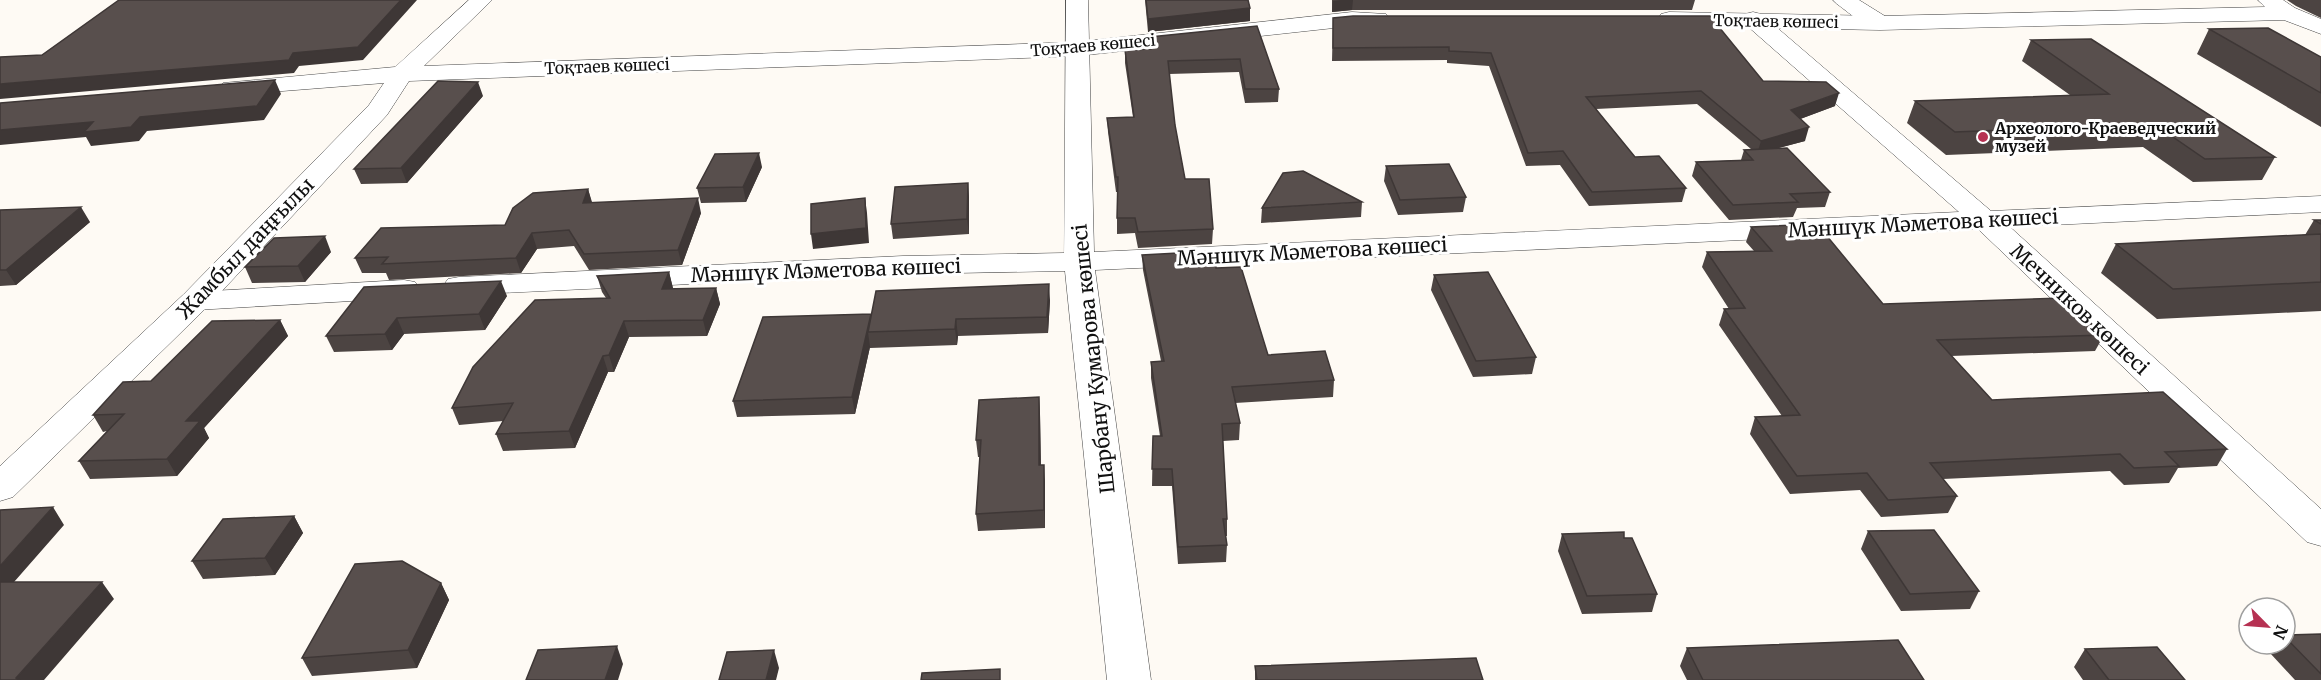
<svg xmlns="http://www.w3.org/2000/svg" width="2321" height="680" font-family="Merriweather,serif">
  <rect width="100%" height="100%" fill="#fefaf4"/>
  <g fill="none" stroke-linecap="round" stroke-linejoin="round">
    <g stroke="#434343" stroke-width="1">
      <path id="minor" d="M1066 0H1088L1094 252 1959 212 1745 24 1742 19 1745 14 1753 12 1761 14 1991 211 2321 196V212L2010 227 2321 509V546L2307 542 1978 229 1095 270 1151 680H1107L1065 271 903 274 459 295 448 293 443 286 448 279 459 277 903 256 1064 253Z
        M1833 0H1859L1888 18 1891 23 1888 28C1869 32 1851 14 1837 4Z
        M404 280 415 282 420 289 415 296 404 298 195 310 184 308 179 301 184 294 195 292Z"/>
    </g>
    <g stroke="#434343" stroke-width="1">
      <path id="tertiary" d="M469 0H492L424 66 1077 42 1352 12 1386 14 1389 19 1386 24 1352 26 1077 56 409 81 387 115 206 308 13 497 0 501V466L184 294 369 105 384 83 232 95 223 93 220 88 223 83 395 67Z
        M2258 0H2283L2295 8 2321 19V34L2284 20 1880 30 1669 26 1661 24 1658 19 1661 14 1669 12 1880 16 2265 7Z"/>
    </g>
    <use href="#minor" fill="#fff" fill-rule="evenodd"/>
    <use href="#tertiary" fill="#fff" fill-rule="evenodd"/>
  </g>
  <path fill="#4c4442" d="M1145 0H1248L1250 8V21L1148 32Z
    M1332 0H1695L1692 10H1352L1332 12Z
    M2287 0H2321V18L2296 6Z
    M1333 18 1763 81 1835 106 1800 119 1805 141 1778 148 1830 192 1825 207 1797 208 1793 217 1729 220 1692 176 1696 162 1741 160 1744 150 1751 149 1697 104 1596 109 1635 157 1686 188 1682 202 1589 206 1560 165 1526 166 1489 66 1447 63V60L1332 61Z
    M1257 26 1279 89 1278 102 1245 103 1239 72 1169 74 1175 125 1185 179 1213 229 1212 244 1138 248 1135 233 1117 234V192H1116L1108 132 1107 118 1133 117 1125 63V50L1150 49V37Z
    M2209 29 2321 57V127L2197 54Z
    M2031 40 2275 157 2262 180 2193 182 2143 147 1946 155 1907 123 1915 101 2070 95 2022 61Z
    M483 96 407 183 361 184 354 169Z
    M1386 166 1466 197 1463 212 1398 215 1384 181Z
    M762 167 746 202 701 203 697 188Z
    M968 183 969 198V234L893 239 891 224Z
    M588 189 592 202 701 213 682 265 589 270 574 246 537 249 521 273 389 280 386 273H362L355 258 505 225Z
    M1362 202 1361 217 1261 223 1262 208Z
    M0 210 90 222 16 285 0 286Z
    M2314 220H2321V311L2157 319 2101 273 2116 244 2305 235Z
    M1751 227 1883 304 2104 335 2095 351 1951 356 1992 400 2227 449 2217 466 2178 468 2169 483 2124 485 2110 471 1943 479 1957 496 1948 513 1881 517 1860 490 1790 494 1750 434 1755 417 1782 416 1719 325 1724 309H1729L1702 267 1707 252 1754 251 1746 242Z
    M331 252 305 282 252 283 245 267Z
    M1142 255 1216 268 1268 355 1334 380 1333 397 1235 403 1240 423 1239 440 1223 441 1227 519V536H1226L1227 545 1226 562 1178 564 1172 486H1152L1153 436H1160L1151 378V362L1161 361 1143 270Z
    M669 272 673 289 716 288 720 304 707 336 629 337 614 372H608L575 448 503 451 496 434 503 421 459 425 452 408 606 298 602 292 597 276Z
    M1434 275 1536 357 1532 374 1473 377 1431 290Z
    M364 287 507 296 485 330 404 334 392 350 334 352 326 336Z
    M1050 300 1048 333 958 336 957 345 870 348V347L855 414 737 417 733 401 871 314Z
    M280 320 288 336 204 428 209 438 177 476 90 479 79 461 107 431 103 432 93 415 151 381Z
    M1039 397 1040 414 1041 465 1045 482V528L978 531 976 514 980 457H978L976 440Z
    M294 516 303 533 275 575 203 579 192 561Z
    M1868 531 1979 591 1970 609 1901 611 1861 549Z
    M1562 534 1624 538 1657 594 1652 612 1582 614 1558 551Z
    M441 583 449 600 417 668 312 676 302 658Z
    M2321 634V680H2295L2270 653 2277 644H2285V635Z
    M1687 648 1924 680H1687L1680 666Z
    M2085 649 2185 680H2083L2074 667Z
    M1255 666 1483 680H1255Z"/>
  <path fill="#3e3736" d="M401 0H417L363 60 299 66 294 73 0 99V84L293 53Z
    M1341 0H1353L1352 10 1332 12 1333 1Z
    M1250 8V21L1148 32V19Z
    M275 80 281 94 264 120 147 131 139 141 91 146 86 137 0 145V130Z
    M478 82 483 96 407 183 401 168Z
    M1839 93 1835 106 1787 124 1791 110Z
    M1809 127 1805 141 1757 154 1761 141Z
    M759 153 762 167 746 202 743 187Z
    M968 183 969 198V234L967 219Z
    M588 189 592 204 583 203Z
    M698 198 701 213 682 265 678 250Z
    M865 198 867 213 869 243 813 249 811 234Z
    M81 207 90 222 16 285 6 270Z
    M532 233 537 249 521 273 516 258Z
    M325 236 331 252 305 282 298 266Z
    M669 272 673 288 667 305 662 289Z
    M501 281 507 296 485 330 479 314Z
    M1049 284 1050 300 1048 333 1047 317Z
    M716 288 720 304 707 336 703 320Z
    M871 314 868 332 870 347 855 414 852 397Z
    M397 318 404 334 392 350 385 334Z
    M956 319 958 336 957 345 955 329Z
    M280 320 288 336 204 428 209 438 177 476 167 459 186 421Z
    M624 321 629 337 614 372 609 355Z
    M603 356 608 372 575 448 569 431Z
    M1039 397 1040 414 1041 482 1039 465Z
    M1044 465 1045 482V528L1044 510Z
    M53 507 64 525 0 598V566Z
    M294 516 303 533 275 575 265 558Z
    M102 582 114 599 44 680H17L16 678Z
    M441 583 449 600 417 668 408 650Z
    M617 646 623 664 618 680H605Z
    M774 650 779 668 776 680H766Z"/>
  <path fill="#584f4d" stroke="#3e3736" stroke-width="1.5" d="M119 0H401L358 47 293 53 289 60 0 84V57L42 55Z
    M1146 0H1248L1250 8 1148 19Z
    M1353 16H1710L1763 81 1826 82 1839 93 1791 110 1809 127 1761 141 1701 91 1586 97 1635 157 1659 156 1686 188 1592 192 1563 151 1528 153 1491 53 1449 51V47L1333 48V18Z
    M1257 26 1279 89H1245L1240 59 1168 61 1175 125 1185 179H1209L1213 229 1138 232 1135 218H1117L1118 177H1116L1107 118 1134 117 1125 50 1151 49 1150 37Z
    M2268 28 2321 57V93L2209 29Z
    M2091 39 2275 157 2205 159 2154 124 1955 132 1915 101 2109 94 2031 40Z
    M275 80 257 106 140 117 131 127 84 132 93 122 0 130V103Z
    M438 81 478 82 401 168 354 169Z
    M1787 148 1830 192 1790 194 1798 202 1733 205 1696 162 1753 160 1744 150Z
    M759 153 743 187 697 188 715 154Z
    M1449 164 1466 197 1400 200 1386 166Z
    M1303 171 1362 202 1262 208 1283 173Z
    M968 183 967 219 891 224 895 187Z
    M588 189 583 203 698 198 678 250 584 254 569 230 532 233 516 258 382 264 388 257 355 258 381 228 505 225 513 208 533 193Z
    M865 198 866 228 811 234V204Z
    M81 207 6 270H0V210Z
    M2314 220H2321V224Z
    M1817 224 1883 304 2063 298 2104 335 1937 340 1992 400 2163 392 2227 449 2165 452 2179 466 2134 468 2120 454 1930 463 1957 496 1888 500 1867 473 1797 476 1755 417 1800 415 1724 309 1745 308 1707 252 1772 251 1751 227Z
    M2321 234V282L2173 289 2116 244Z
    M325 236 298 266 245 267 274 238Z
    M1215 251 1216 268 1241 267 1268 355 1325 351 1334 380 1232 387 1240 423 1222 424 1227 519H1223L1227 545 1178 547 1172 469H1152L1153 436H1162L1151 362 1164 361 1142 255Z
    M669 272 662 289 716 288 703 320 624 321 609 355 603 356 569 431 496 434 513 403 452 408 473 367 535 300 610 298 597 276Z
    M1488 272 1536 357 1476 361 1434 275Z
    M501 281 479 314 397 318 385 334 326 336 364 287Z
    M1049 284 1047 317 956 319 955 329 868 332 876 291Z
    M871 314 852 397 733 401 763 317Z
    M280 320 186 421H200L167 459 79 461 124 414 93 415 123 382 151 381 212 321Z
    M1039 397V465H1044V510L976 514 981 440H976L979 400Z
    M53 507 0 566V510Z
    M294 516 265 558 192 561 223 519Z
    M1934 530 1979 591 1910 594 1868 531Z
    M1624 532V538H1632L1657 594 1587 596 1562 534Z
    M402 561 441 583 408 650 302 658 355 564Z
    M0 582H102L16 678 20 680H0Z
    M2321 634V674L2285 637V635Z
    M1898 640 1924 680H1703L1687 648Z
    M617 646 605 680H526L538 650Z
    M2157 647 2185 680H2109L2085 649Z
    M774 650 766 680H719L727 652Z
    M1476 658 1483 680H1257L1255 666Z
    M1000 669V680H921L922 673Z"/>
  <circle fill="#b63152" stroke="#fff" stroke-width="2" cx="1983" cy="137" r="6"/>
  <g text-anchor="middle" dominant-baseline="central" stroke-width="6" stroke-linejoin="round" paint-order="stroke">
    <g font-size="16" fill="#101010" stroke="#fff">
      <text transform="translate(1776 21) rotate(1)">Тоқтаев көшесі</text>
      <text transform="translate(1093 45) rotate(-5)">Тоқтаев көшесі</text>
      <text transform="translate(607 66) rotate(-2)">Тоқтаев көшесі</text>
    </g>
    <g font-size="16" font-weight="bold" fill="#101010" stroke="#fff" text-anchor="start">
      <text x="1995" y="128">Археолого-Краеведческий<tspan x="1995" dy="18">музей</tspan></text>
    </g>
    <g font-size="20" fill="#101010" stroke="#fff">
      <text transform="translate(1923 223) rotate(-3)">Мәншүк Мәметова көшесі</text>
      <text transform="translate(245 248) rotate(-46)">Жамбыл даңғылы</text>
      <text transform="translate(1312 251) rotate(-3)">Мәншүк Мәметова көшесі</text>
      <text transform="translate(826 270) rotate(-2)">Мәншүк Мәметова көшесі</text>
      <text transform="translate(2080 309) rotate(43)">Мечников көшесі</text>
      <text transform="translate(1093 359) rotate(-96)">Шарбану Кумарова көшесі</text>
    </g>
  </g>
  <g transform="translate(2267 626) rotate(115)"><circle r="28" fill="#ffffff" stroke="#9f9f9f" stroke-width="1.5"/>
  <path d="M0-4.5L10 22L0 15L-10 22Z" fill="#b63152"/>
  <text y="-9" font-size="16" font-weight="bold" text-anchor="middle" fill="#101010">N</text>
  </g>
</svg>
